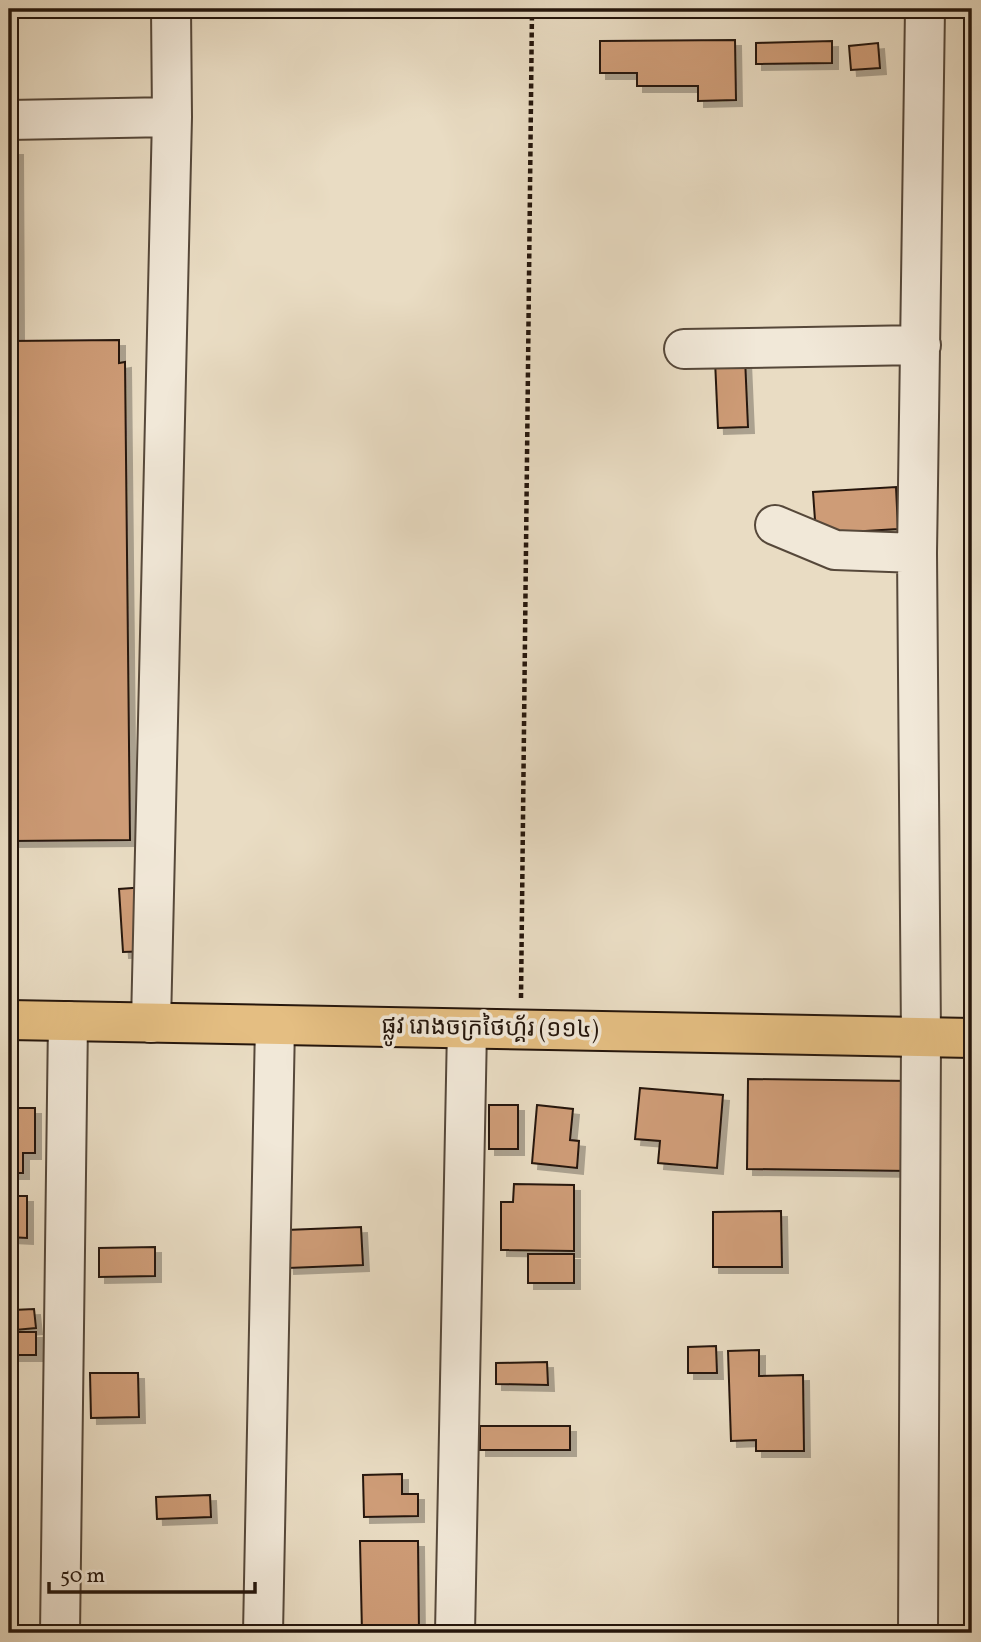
<svg xmlns="http://www.w3.org/2000/svg" width="981" height="1642" font-family="Vollkorn,'Noto Sans Khmer',serif">
  <defs>
    <filter id="shadow"><feDropShadow dx="6" dy="6" stdDeviation="0" flood-color="#0004"/></filter>
  </defs>
  <rect width="100%" height="100%" fill="#e9dcc3"/>
  <filter id="stains"><feTurbulence type="fractalNoise" baseFrequency=".00286" numOctaves="4"/><feColorMatrix values="0 0 0 0 .2 0 0 0 0 .09 0 0 0 0 .02 0 0 0 .5 -.17"/></filter>
  <radialGradient id="worn" r=".72"><stop offset=".6" stop-color="#630" stop-opacity="0"/><stop offset="1" stop-color="#630" stop-opacity=".3"/></radialGradient>
  <path fill="#ce9c77" stroke="#25160c" stroke-width="2" filter="url(#shadow)" d="M735 40 736 100 698 101V86H637V73H600V41Z
    M832 41V63L756 64V43Z
    M878 43 880 68 851 70 849 46Z
    M970 144H972V193H967Z
    M9 149H17L18 334H9Z
    M119 340V363L125 362 130 840 9 841V341Z
    M745 358 748 427 718 428 715 360Z
    M896 487 898 529 816 534 813 492Z
    M146 887 150 951 123 952 119 889Z
    M748 1079 911 1081 910 1171 747 1169Z
    M640 1088 723 1095 717 1168 658 1163 660 1141 635 1139Z
    M489 1105H518V1149H489Z
    M537 1105 573 1109 570 1140 579 1141 577 1168 532 1163Z
    M9 1108H35V1153H23V1173H9Z
    M514 1184 574 1185V1251L501 1250V1202H513Z
    M9 1196H27V1238L9 1237Z
    M781 1211 782 1267H713V1212Z
    M361 1227 363 1265 288 1268 286 1230Z
    M155 1247V1276L99 1277V1248Z
    M528 1254H574V1283H528Z
    M34 1309 36 1328 15 1330 13 1310Z
    M13 1332H36V1355H14Z
    M716 1346 717 1373H688V1347Z
    M759 1350V1376L803 1375 804 1451H756V1440L731 1441 728 1351Z
    M547 1362 548 1385 496 1384V1363Z
    M90 1373H138L139 1417 91 1418Z
    M480 1426H570V1450H480Z
    M402 1474V1494H418V1516L364 1517 363 1475Z
    M210 1495 211 1517 157 1519 156 1497Z
    M360 1541H418L419 1633H362Z"/>
  <g fill="none" stroke-linecap="round" stroke-linejoin="round">
    <g stroke="#56483a" stroke-width="42">
      <path id="minor" d="M9 120 172 117
        M684 349 921 345
        M775 525 835 550 917 553
        M151 1023 172 117 171 9
        M60 1633 68 1021
        M263 1633 275 1025
        M455 1633 467 1029
        M918 1633 921 1037 917 553 925 9"/>
    </g>
    <g stroke="#25160c" stroke-width="42">
      <path id="major" d="M9 1020 972 1038"/>
    </g>
    <path stroke="#25160c" stroke-width="4.5" stroke-dasharray="5 3.5" stroke-linecap="butt" d="M521 998 532 9"/>
    <use href="#minor" stroke="#f1e8d8" stroke-width="38"/>
    <use href="#major" stroke="#e4be82" stroke-width="38"/>
  </g>
  <g text-anchor="middle" dominant-baseline="central" stroke-width="7" stroke-linejoin="round" paint-order="stroke">
    <g font-size="24" fill="#25160c" stroke="#f1e8d8">
      <text transform="translate(490 1029) rotate(1)">ផ្លូវ រោងចក្រថៃហ្គ័រ (១១៤)</text>
    </g>
  </g>
  <rect width="981" height="1642" fill="none" stroke="#e9dcc3" stroke-width="35"/>
  <rect x="10" y="10" width="960" height="1621" fill="none" stroke="#25160c" stroke-width="3.5"/>
  <rect x="18" y="18" width="946" height="1607" fill="none" stroke="#25160c" stroke-width="2"/>
  <path d="M49 1582v10h206v-10" fill="none" stroke="#25160c" stroke-width="3.5"/>
  <text x="60" y="1582" font-size="21" fill="#25160c" stroke="#f1e8d8" stroke-width="5" paint-order="stroke">50 m</text>
  <rect width="100%" height="100%" filter="url(#stains)"/>
  <rect width="100%" height="100%" fill="url(#worn)"/>
</svg>
